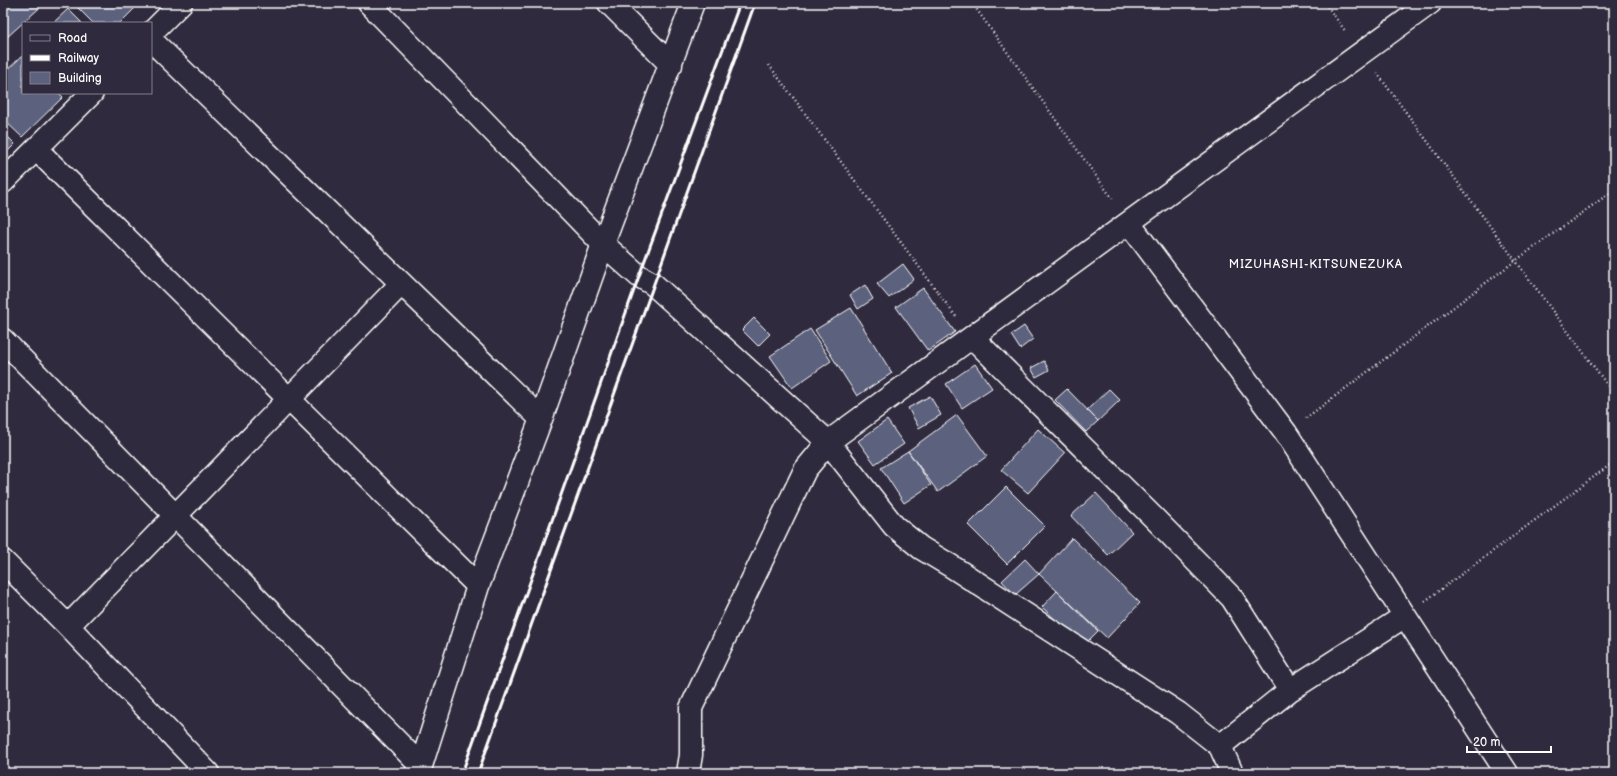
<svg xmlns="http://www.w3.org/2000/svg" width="1617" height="776" font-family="'Balsamiq Sans',sans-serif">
  <rect width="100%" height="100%" fill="#2f2a3d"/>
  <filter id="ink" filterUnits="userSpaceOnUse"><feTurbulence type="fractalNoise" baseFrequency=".025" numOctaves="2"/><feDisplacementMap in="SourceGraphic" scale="8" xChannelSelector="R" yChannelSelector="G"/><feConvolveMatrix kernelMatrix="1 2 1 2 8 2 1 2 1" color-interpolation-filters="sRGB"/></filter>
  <g filter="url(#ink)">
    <path fill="#5c627e" stroke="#fff" d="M3 3H45L6 38 3 34Z
      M73 3H140L120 23H93Z
      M68 9 82 23H53Z
      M22 56 23 57V93H59L63 97 22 137 3 119V74Z
      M3 132 15 144 3 156Z
      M903 264 914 279 889 298 877 284Z
      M865 285 873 299 858 309 850 295Z
      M923 288 955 332 928 351 896 307Z
      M851 308 892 373 857 396 815 330Z
      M754 318 770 334 758 346 742 330Z
      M1024 326 1033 339 1020 349 1011 335Z
      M810 329 831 361 792 388 770 356Z
      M1044 361 1049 370 1036 377 1031 368Z
      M975 364 992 388 962 408 946 384Z
      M1067 389 1098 421 1086 432 1055 400Z
      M1109 389 1120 400 1098 421 1087 410Z
      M930 396 941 415 919 428 908 408Z
      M957 415 987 456 938 492 908 451Z
      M887 420 904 444 875 464 858 441Z
      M1038 429 1065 453 1028 493 1001 470Z
      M908 451 931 485 904 503 881 468Z
      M1006 487 1045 526 1007 564 968 525Z
      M1096 493 1132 532 1108 555 1071 516Z
      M1072 538 1140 603 1107 638 1039 574Z
      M1025 559 1039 574 1015 595 1002 581Z
      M1057 591 1098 631 1083 646 1042 607Z"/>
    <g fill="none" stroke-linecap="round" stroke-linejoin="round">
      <g stroke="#fff" stroke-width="25">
        <path id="minor" d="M609 3 671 65
          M151 33 181 3
          M151 40 541 419
          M36 149 478 586
          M3 182 92 93
          M1129 223 1286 433 1507 773
          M603 244 639 276 653 284 828 442 894 526 921 548 951 566 1178 713 1220 746 1232 773
          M972 337 1156 520 1232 598 1290 690
          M3 340 421 766
          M3 561 68 626 208 773
          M68 626 401 284
          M1220 746 1290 690 1405 616
          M416 773 421 766 478 586 541 419 603 244 693 3
          M688 773 691 755V708L805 470 828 442 1430 3"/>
      </g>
      <g stroke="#fff" stroke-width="25">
        <path id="tertiary" d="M369 3 603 244"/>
      </g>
      <path stroke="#fff" stroke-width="2.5" stroke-dasharray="1 3" stroke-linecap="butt" d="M972 3 1114 201
        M1325 3 1346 32
        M769 65 957 318
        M1377 73 1614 394
        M1306 418 1515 261 1614 190
        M1425 601 1614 462"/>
      <use href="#minor" stroke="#2f2a3d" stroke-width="22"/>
      <use href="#tertiary" stroke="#2f2a3d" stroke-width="22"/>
      <path stroke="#fff" stroke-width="3" d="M462 773 639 276 740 3
        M478 773 755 3"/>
    </g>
  </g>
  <g text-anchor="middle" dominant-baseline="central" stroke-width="3" stroke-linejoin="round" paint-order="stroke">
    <g font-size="12" letter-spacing="1" fill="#fff" stroke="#2f2a3d">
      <text x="1316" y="264">MIZUHASHI-KITSUNEZUKA</text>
    </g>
  </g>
  <rect width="1617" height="776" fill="none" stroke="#2f2a3d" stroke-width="16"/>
  <rect x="8" y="8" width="1601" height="760" fill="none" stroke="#fff" stroke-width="1.5" filter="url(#ink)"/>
  <rect x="22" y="22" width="130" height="72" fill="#2f2a3d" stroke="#827f8b"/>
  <rect x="30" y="35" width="20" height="6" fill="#2f2a3d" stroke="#827f8b"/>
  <text x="58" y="42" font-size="12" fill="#ffffff">Road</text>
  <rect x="30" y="55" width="20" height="6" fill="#ffffff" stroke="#827f8b"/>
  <text x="58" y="62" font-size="12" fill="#ffffff">Railway</text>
  <rect x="30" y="72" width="20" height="12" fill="#5c627e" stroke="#827f8b"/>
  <text x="58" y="82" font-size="12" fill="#ffffff">Building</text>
  <path d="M1467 746v6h84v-6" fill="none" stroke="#ffffff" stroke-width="2"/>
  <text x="1473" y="746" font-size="12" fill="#ffffff" stroke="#2f2a3d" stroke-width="3" paint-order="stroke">20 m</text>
</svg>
